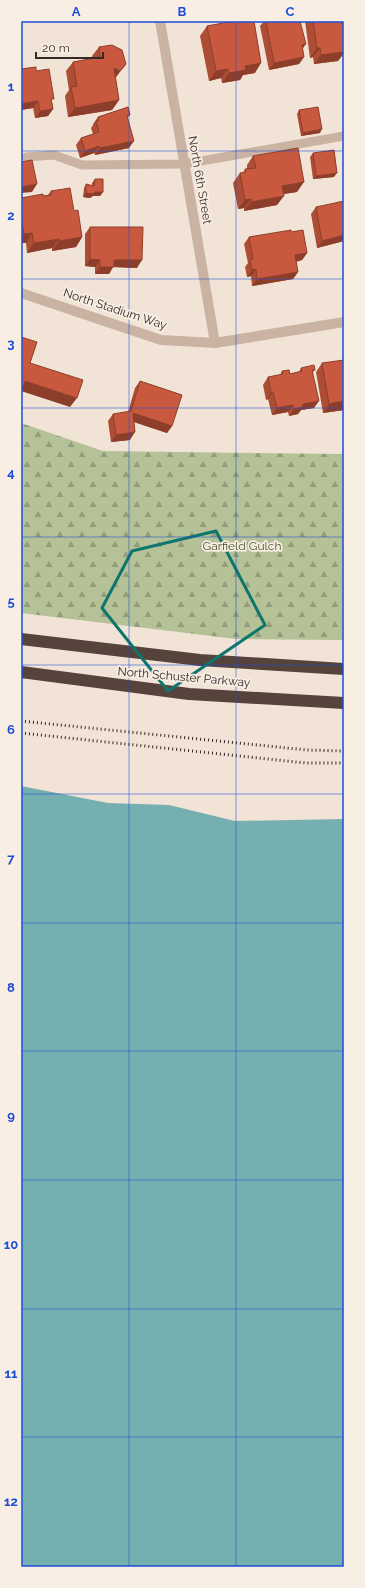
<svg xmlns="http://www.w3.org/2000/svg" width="365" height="1588" font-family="Raleway,sans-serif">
  <defs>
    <pattern id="forest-firs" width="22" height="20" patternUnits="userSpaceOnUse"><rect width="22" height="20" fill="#b5c197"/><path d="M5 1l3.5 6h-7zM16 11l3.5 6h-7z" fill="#949d7b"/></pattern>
  </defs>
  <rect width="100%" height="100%" fill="#f1e4d7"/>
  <path fill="url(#forest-firs)" d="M21 423 103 451 344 454V640L236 639 21 613Z"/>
  <path fill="#76afaf" d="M21 786 108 803 169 805 235 821 344 819V1567H21Z"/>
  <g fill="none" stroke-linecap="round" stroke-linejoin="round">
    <path stroke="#cab3a3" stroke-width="9" d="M26 157 54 155 82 165 184 164 344 136"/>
    <path stroke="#cab3a3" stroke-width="10" d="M160 21 215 343
      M21 293 161 340 215 343 344 322"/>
    <path stroke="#56433c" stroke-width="12" d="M21 639 200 660 344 669
      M21 672 189 694 344 703"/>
    <path stroke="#342a26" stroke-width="3" stroke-dasharray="1 3" stroke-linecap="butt" d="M21 721 307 750 344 751
      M21 733 306 763H344"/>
  </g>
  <path fill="#ad4d35" d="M264 21H300L302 49 304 57 299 64 269 70 260 26Z
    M305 21H344V53L338 61 314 64 313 57 310 58Z
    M207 26 255 73 243 75 240 80 222 83 221 78 209 81 200 36Z
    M99 47 126 64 115 78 119 100 112 110 68 117 65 96 69 90 66 71 73 62 92 58V56Z
    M21 69 36 71 52 102 53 109 48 116 35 118 33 108 21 110Z
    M299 110 320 133 301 136 297 114Z
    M130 115 127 118 129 148 95 155 94 153 80 158 76 145 81 138 93 134 91 128 93 125V124L98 117Z
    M313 153 334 177 313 179 310 157Z
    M253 156 297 192 284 194 277 205 244 211V208L238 209 233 183 240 173H243L245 169H247V165Z
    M95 179 103 192 100 196H93L90 198 83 197 84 188 86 184 92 186V183Z
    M51 191 74 211 82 237 76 247 52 251V248L27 253 26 243H21V198L48 195Z
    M316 207 344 241 317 248 311 214Z
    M90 227 137 268 113 267 109 274H95V267L85 266V234Z
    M291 232 307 253 302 260 296 262 298 272 293 279 252 286 251 276 247 277 245 267 248 263 244 244 249 237Z
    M322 363 344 410 323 413 316 372Z
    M301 368 315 370 313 372 314 408 301 410 298 414 289 416 288 412 272 415 268 399 266 400 263 385 268 377 280 375 282 371 290 374 299 372Z
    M140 381 172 426 167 433 134 422 130 440 111 442 108 421 113 414 128 412 135 388Z"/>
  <path fill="#8d3e2b" d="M306 44 301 51 302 45Z
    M344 45V53L338 61 314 64 321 55Z
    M317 48H320L313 57 310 58Z
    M304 57 299 64 269 70 274 63Z
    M261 63 255 73 243 75 240 80 222 83 229 73 245 66Z
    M126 64 119 73 114 80V68Z
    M228 69 221 78 209 81 216 71Z
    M119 100 112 110 68 117 75 108Z
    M38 101 33 108 21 110V104Z
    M53 109 48 116 35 118 40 111Z
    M322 129 320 133 301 136 303 133Z
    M134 141 129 148 95 155 100 148Z
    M99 146 94 153 80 158 85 151Z
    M337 173 334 177 313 179 316 176Z
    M304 182 297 192 276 195 282 186Z
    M37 184 32 192 21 193V187Z
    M95 192H103L100 196H93L90 198 83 197 86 193Z
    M284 196 277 205 244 211 251 202Z
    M251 199 244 208 238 209 245 200Z
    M32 233 26 243H21V239L24 234Z
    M344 235V241L317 248 322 241Z
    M82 237 76 247 52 251 59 241Z
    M59 239 52 248 27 253 34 243Z
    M307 253 302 260 290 263 295 255Z
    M90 259 100 260 95 267 85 266Z
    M114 260H142L137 268 113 267 109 274H95L100 267Z
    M256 269 251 276 247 277 252 270Z
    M298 272 293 279 252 286 257 279Z
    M25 381 77 398 70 407 21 391Z
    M273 392 268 399 266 400 271 393Z
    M319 401 314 408 301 410 298 414 289 416 294 409 303 404Z
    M344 401V410L323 413 329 404Z
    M293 405 288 412 272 415 277 408Z
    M133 413 172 426 167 433 128 420Z
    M135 432 130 440 111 442 116 435Z"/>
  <path fill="#c9593e" stroke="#8d3e2b" d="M234 21H254L261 63 245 66 246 70 229 73 228 69 216 71 207 26Z
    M266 21H300L306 44 302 45 304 57 274 63Z
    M313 21H344V52L321 55 320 48H317Z
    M112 45 122 50 126 64 120 71 114 68 119 100 75 108 71 87 77 86 73 62 100 57 99 47Z
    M36 67V71L49 69 54 99H51L53 109 40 111 38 101 21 104V69Z
    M128 107 130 115 127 116 134 141 100 148 99 146 85 151 81 138 99 132 96 121 99 120 98 117Z
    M318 107 322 129 303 133 299 110Z
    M298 148 304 182 282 186 284 196 251 202V199L245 200 240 173 246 172 245 169 256 168 253 156Z
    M334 150 337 173 316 176 313 153Z
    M32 160 37 184 21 187V162Z
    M95 179H103V192H95L93 194 86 193V184L94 186Z
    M70 188 74 211 78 210 82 237 59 241V239L34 243 32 233 24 234 21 217V198L43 194V196L51 195V191Z
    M344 201V235L322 241 316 207Z
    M90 227H143L142 260H114V267H100V260L90 259Z
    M291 230V232L303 230 307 253 295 255 298 272 257 279 256 269 252 270 250 260 253 259 249 237Z
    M21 337 37 342 30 363 83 380 77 398 25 381 21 392Z
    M344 360V401L329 404 322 363Z
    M314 365 315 370H312L319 401 303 404V407L294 409 293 405 277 408 273 392 271 393 268 377 283 374 282 371 289 370 290 374 302 371 301 368Z
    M140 381 182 395 172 426 133 413 135 432 116 435 113 414 131 411Z"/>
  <path fill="none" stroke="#0f766e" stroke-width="3" stroke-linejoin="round" d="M216 531 265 625 168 691 102 608 132 551Z"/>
  <path fill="none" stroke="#1d4ed8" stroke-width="1" stroke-opacity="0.55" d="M129 21V1567M236 21V1567M21 151H344M21 279H344M21 408H344M21 537H344M21 665H344M21 794H344M21 923H344M21 1051H344M21 1180H344M21 1309H344M21 1437H344"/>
  <g text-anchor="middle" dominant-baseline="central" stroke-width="3.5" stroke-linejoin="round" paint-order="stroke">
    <g font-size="12" fill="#342a26" stroke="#f9eee4">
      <text transform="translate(200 180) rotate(80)">North 6th Street</text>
      <text transform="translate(115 309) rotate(18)">North Stadium Way</text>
      <text transform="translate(184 677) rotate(5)">North Schuster Parkway</text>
    </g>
    <g font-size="12" fill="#465329" stroke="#f9eee4">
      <text x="242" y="546">Garfield Gulch</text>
    </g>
  </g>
  <rect width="365" height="1588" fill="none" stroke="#f9eee4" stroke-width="44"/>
  <path d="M36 52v6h67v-6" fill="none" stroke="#342a26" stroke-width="2"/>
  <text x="42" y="52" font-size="12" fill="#342a26" stroke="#f9eee4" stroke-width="3" paint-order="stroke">20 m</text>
  <rect x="22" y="22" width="321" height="1544" fill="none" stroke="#1d4ed8" stroke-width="1.5"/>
  <g font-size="13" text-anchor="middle" font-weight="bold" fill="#1d4ed8">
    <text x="76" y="16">A</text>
    <text x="182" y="16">B</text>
    <text x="290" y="16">C</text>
    <text x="11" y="91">1</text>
    <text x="11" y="220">2</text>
    <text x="11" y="348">3</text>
    <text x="11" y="477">4</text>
    <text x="11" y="606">5</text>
    <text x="11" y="734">6</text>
    <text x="11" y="863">7</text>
    <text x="11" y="992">8</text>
    <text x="11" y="1120">9</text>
    <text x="11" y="1249">10</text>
    <text x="11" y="1378">11</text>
    <text x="11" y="1506">12</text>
  </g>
</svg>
